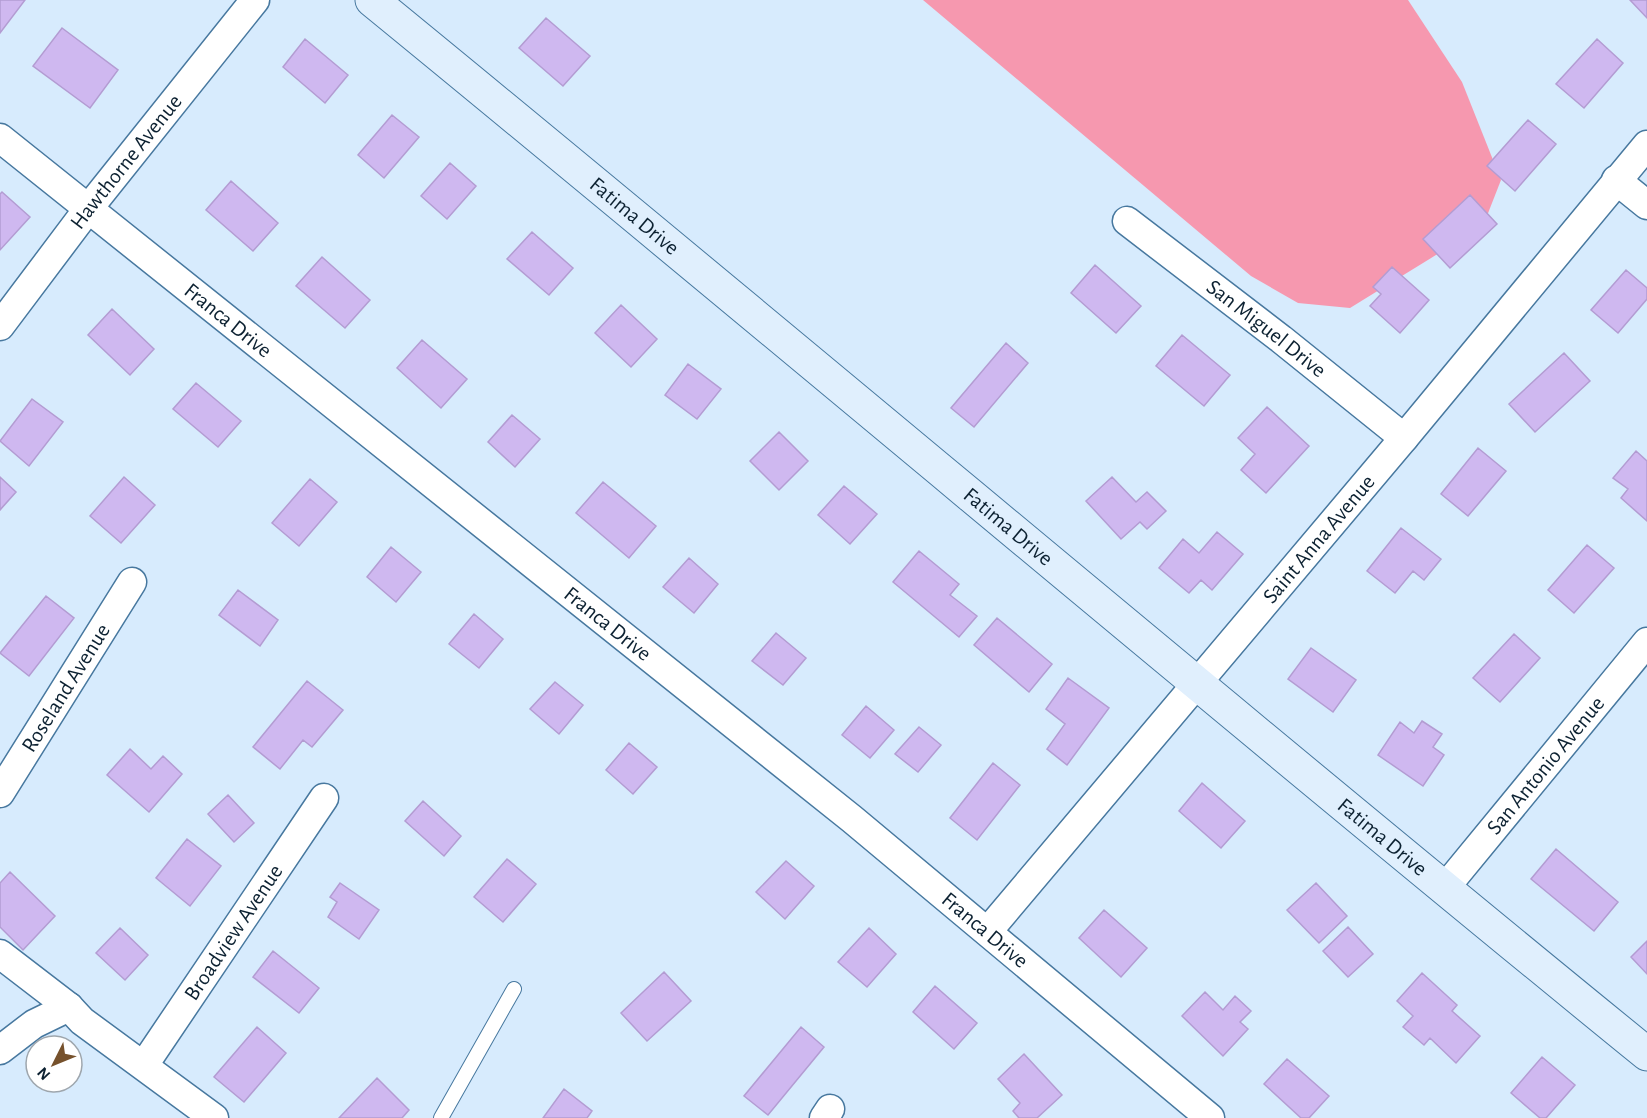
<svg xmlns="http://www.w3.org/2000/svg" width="1647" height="1118" font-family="'Alegreya Sans',sans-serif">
  <rect width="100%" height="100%" fill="#d7ebfd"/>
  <path fill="#f698af" d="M923 0H1408L1462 82 1501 180 1483 226 1350 308 1298 303 1251 276Z"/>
  <path fill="#cfb8f0" stroke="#b39cd2" stroke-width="1.5" d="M0 0H25L0 33Z
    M1630 0H1647V18Z
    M546 18 590 56 563 86 519 48Z
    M62 28 118 70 90 108 33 66Z
    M305 39 348 75 325 103 283 67Z
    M1597 39 1623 63 1584 108 1556 84Z
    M392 115 419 137 384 178 358 155Z
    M1528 120 1556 144 1515 191 1487 166Z
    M450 163 476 186 447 219 421 196Z
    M231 181 278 223 253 251 206 210Z
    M2 192 30 217 0 250V194Z
    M1470 195 1497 224 1450 268 1423 239Z
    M532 232 573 268 549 295 507 259Z
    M322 257 370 300 345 328 296 286Z
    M1095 265 1141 306 1116 333 1071 293Z
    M1392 267 1429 300 1400 333 1370 306 1381 294 1373 287Z
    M1626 270 1647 288V299L1618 333 1591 310Z
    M621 305 657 339 631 367 595 333Z
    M112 309 154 349 130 375 88 335Z
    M1182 335 1230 375 1204 406 1156 366Z
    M422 340 467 379 441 408 397 368Z
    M1006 343 1028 363 974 427 951 408Z
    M1564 353 1590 381 1535 432 1509 404Z
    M688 364 721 389 697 419 665 395Z
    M196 383 241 421 218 447 173 409Z
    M32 399 63 422 29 466 0 441Z
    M1267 407 1309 446 1266 493 1241 470 1255 454 1238 438Z
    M512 415 540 439 515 467 488 442Z
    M779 432 808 461 779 490 750 461Z
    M1478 448 1506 471 1468 516 1441 494Z
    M1636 451 1647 461V521L1621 498 1628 489 1613 478Z
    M0 477 16 492 0 510Z
    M124 477 155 505 121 543 90 516Z
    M1112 477 1136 502 1147 492 1166 511 1147 529 1140 522 1121 539 1086 501Z
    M310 479 337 502 299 546 272 523Z
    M603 482 656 526 629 558 576 513Z
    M844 486 877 514 850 544 818 515Z
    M1401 528 1441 559 1424 580 1413 571 1395 593 1367 571Z
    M1217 532 1243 554 1212 590 1201 580 1189 593 1159 568 1183 539 1199 553Z
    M1587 545 1614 568 1574 613 1548 590Z
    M391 547 421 572 396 602 367 577Z
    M919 551 959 584 950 595 977 616 959 637 893 582Z
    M689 558 718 584 694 613 663 587Z
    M238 590 278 620 260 646 219 615Z
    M46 596 74 618 29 676 0 653Z
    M474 614 503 639 479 668 449 644Z
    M997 618 1052 664 1029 692 974 645Z
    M776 633 806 658 783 685 752 661Z
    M1514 634 1540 658 1500 702 1473 678Z
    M1311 648 1356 680 1333 712 1288 679Z
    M1068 678 1109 708 1067 765 1047 749 1065 724 1046 709Z
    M307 681 343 710 312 747 303 740 280 769 253 747Z
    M555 682 583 705 559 734 530 709Z
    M866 706 894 730 870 758 842 735Z
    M1422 721 1442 734 1433 747 1444 755 1423 786 1378 755 1400 722 1414 733Z
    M919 727 941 745 918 772 895 754Z
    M629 743 657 767 633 794 606 770Z
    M130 749 151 769 163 756 182 774 149 812 107 775Z
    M993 763 1020 785 977 840 950 818Z
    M1202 783 1245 821 1221 848 1179 811Z
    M228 795 254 823 234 842 208 814Z
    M423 801 461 836 444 856 405 821Z
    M187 839 221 866 190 906 156 878Z
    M1556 849 1618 902 1594 931 1531 879Z
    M507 859 536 884 503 922 474 897Z
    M786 861 814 886 785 919 756 892Z
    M10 872 55 916 23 950 0 927V883Z
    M340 883 379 910 359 939 328 917 337 902 330 897Z
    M1316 883 1347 916 1319 943 1287 910Z
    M1104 910 1147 948 1121 977 1079 938Z
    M1348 927 1373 954 1348 977 1323 951Z
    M120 928 148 955 125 980 96 953Z
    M869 928 896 954 867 987 838 962Z
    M1647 941V974L1631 957Z
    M273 951 319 988 299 1013 253 977Z
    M664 972 691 1001 647 1041 621 1013Z
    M1422 973 1457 1005 1452 1011 1480 1036 1456 1063 1430 1038 1424 1045 1403 1027 1413 1016 1397 1001Z
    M935 986 977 1023 954 1049 913 1012Z
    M1205 992 1223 1010 1235 996 1251 1011 1240 1022 1248 1029 1223 1056 1182 1016Z
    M257 1027 286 1053 244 1102 214 1077Z
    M801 1027 824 1047 768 1115 744 1096Z
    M1024 1054 1062 1095 1037 1118H1019L1013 1111 1020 1103 998 1079Z
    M1542 1057 1575 1085 1546 1118H1540L1511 1093Z
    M1287 1059 1329 1096 1309 1118H1301L1264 1084Z
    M377 1078 409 1110 402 1118H339Z
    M564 1089 592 1111 587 1118H543Z"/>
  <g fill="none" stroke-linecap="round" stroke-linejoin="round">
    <g stroke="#47789f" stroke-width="16">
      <path id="lane" d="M441 1118 514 989"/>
    </g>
    <g stroke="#47789f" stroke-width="31">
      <g id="street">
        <path id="s1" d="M0 138 852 819 1210 1118"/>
        <path d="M1616 180 1647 205"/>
        <path id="s2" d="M1127 221 1281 339 1404 438"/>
        <path id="s3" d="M0 326 88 209 255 0"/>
        <path id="s4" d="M0 793 132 582"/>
        <path id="s5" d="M1444 889 1647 642"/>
        <path id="s6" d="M988 931 1404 438 1647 145"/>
        <path d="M0 954 69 1007 82 1021 214 1118"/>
        <path d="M0 1050 34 1024 69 1007"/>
        <path id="s7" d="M144 1065 324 798"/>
        <path d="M824 1118 830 1109"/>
      </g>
    </g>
    <g stroke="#47789f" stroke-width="35">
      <g id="secondary">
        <path id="s8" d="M372 0C799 349 1219 706 1647 1054"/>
      </g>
    </g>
    <use href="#lane" stroke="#fff" stroke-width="14"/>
    <use href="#street" stroke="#fff" stroke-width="28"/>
    <use href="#secondary" stroke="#e0effd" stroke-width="33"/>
  </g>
  <g text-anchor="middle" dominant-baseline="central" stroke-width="4.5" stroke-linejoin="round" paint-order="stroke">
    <g font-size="22" fill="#0c2131" stroke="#fff">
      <text stroke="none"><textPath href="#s3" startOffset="207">Hawthorne Avenue</textPath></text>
      <text stroke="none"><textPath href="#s8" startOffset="340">Fatima Drive</textPath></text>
      <text stroke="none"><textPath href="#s1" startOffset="292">Franca Drive</textPath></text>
      <text stroke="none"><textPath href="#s2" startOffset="176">San Miguel Drive</textPath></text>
      <text stroke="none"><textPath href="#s8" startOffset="826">Fatima Drive</textPath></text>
      <text stroke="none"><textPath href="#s6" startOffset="513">Saint Anna Avenue</textPath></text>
      <text stroke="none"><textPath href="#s1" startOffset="778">Franca Drive</textPath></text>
      <text stroke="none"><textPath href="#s4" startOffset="124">Roseland Avenue</textPath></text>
      <text stroke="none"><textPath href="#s5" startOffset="160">San Antonio Avenue</textPath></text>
      <text stroke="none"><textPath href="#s8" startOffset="1312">Fatima Drive</textPath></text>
      <text stroke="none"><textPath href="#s1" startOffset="1264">Franca Drive</textPath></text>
      <text stroke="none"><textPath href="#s7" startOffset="160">Broadview Avenue</textPath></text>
    </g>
  </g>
  <g transform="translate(54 1064) rotate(227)"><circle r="28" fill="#ffffff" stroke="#9ea6ad" stroke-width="1.5"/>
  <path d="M0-4.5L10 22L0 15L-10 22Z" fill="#76512c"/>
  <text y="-9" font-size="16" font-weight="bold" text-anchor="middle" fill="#0c2131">N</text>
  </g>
</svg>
